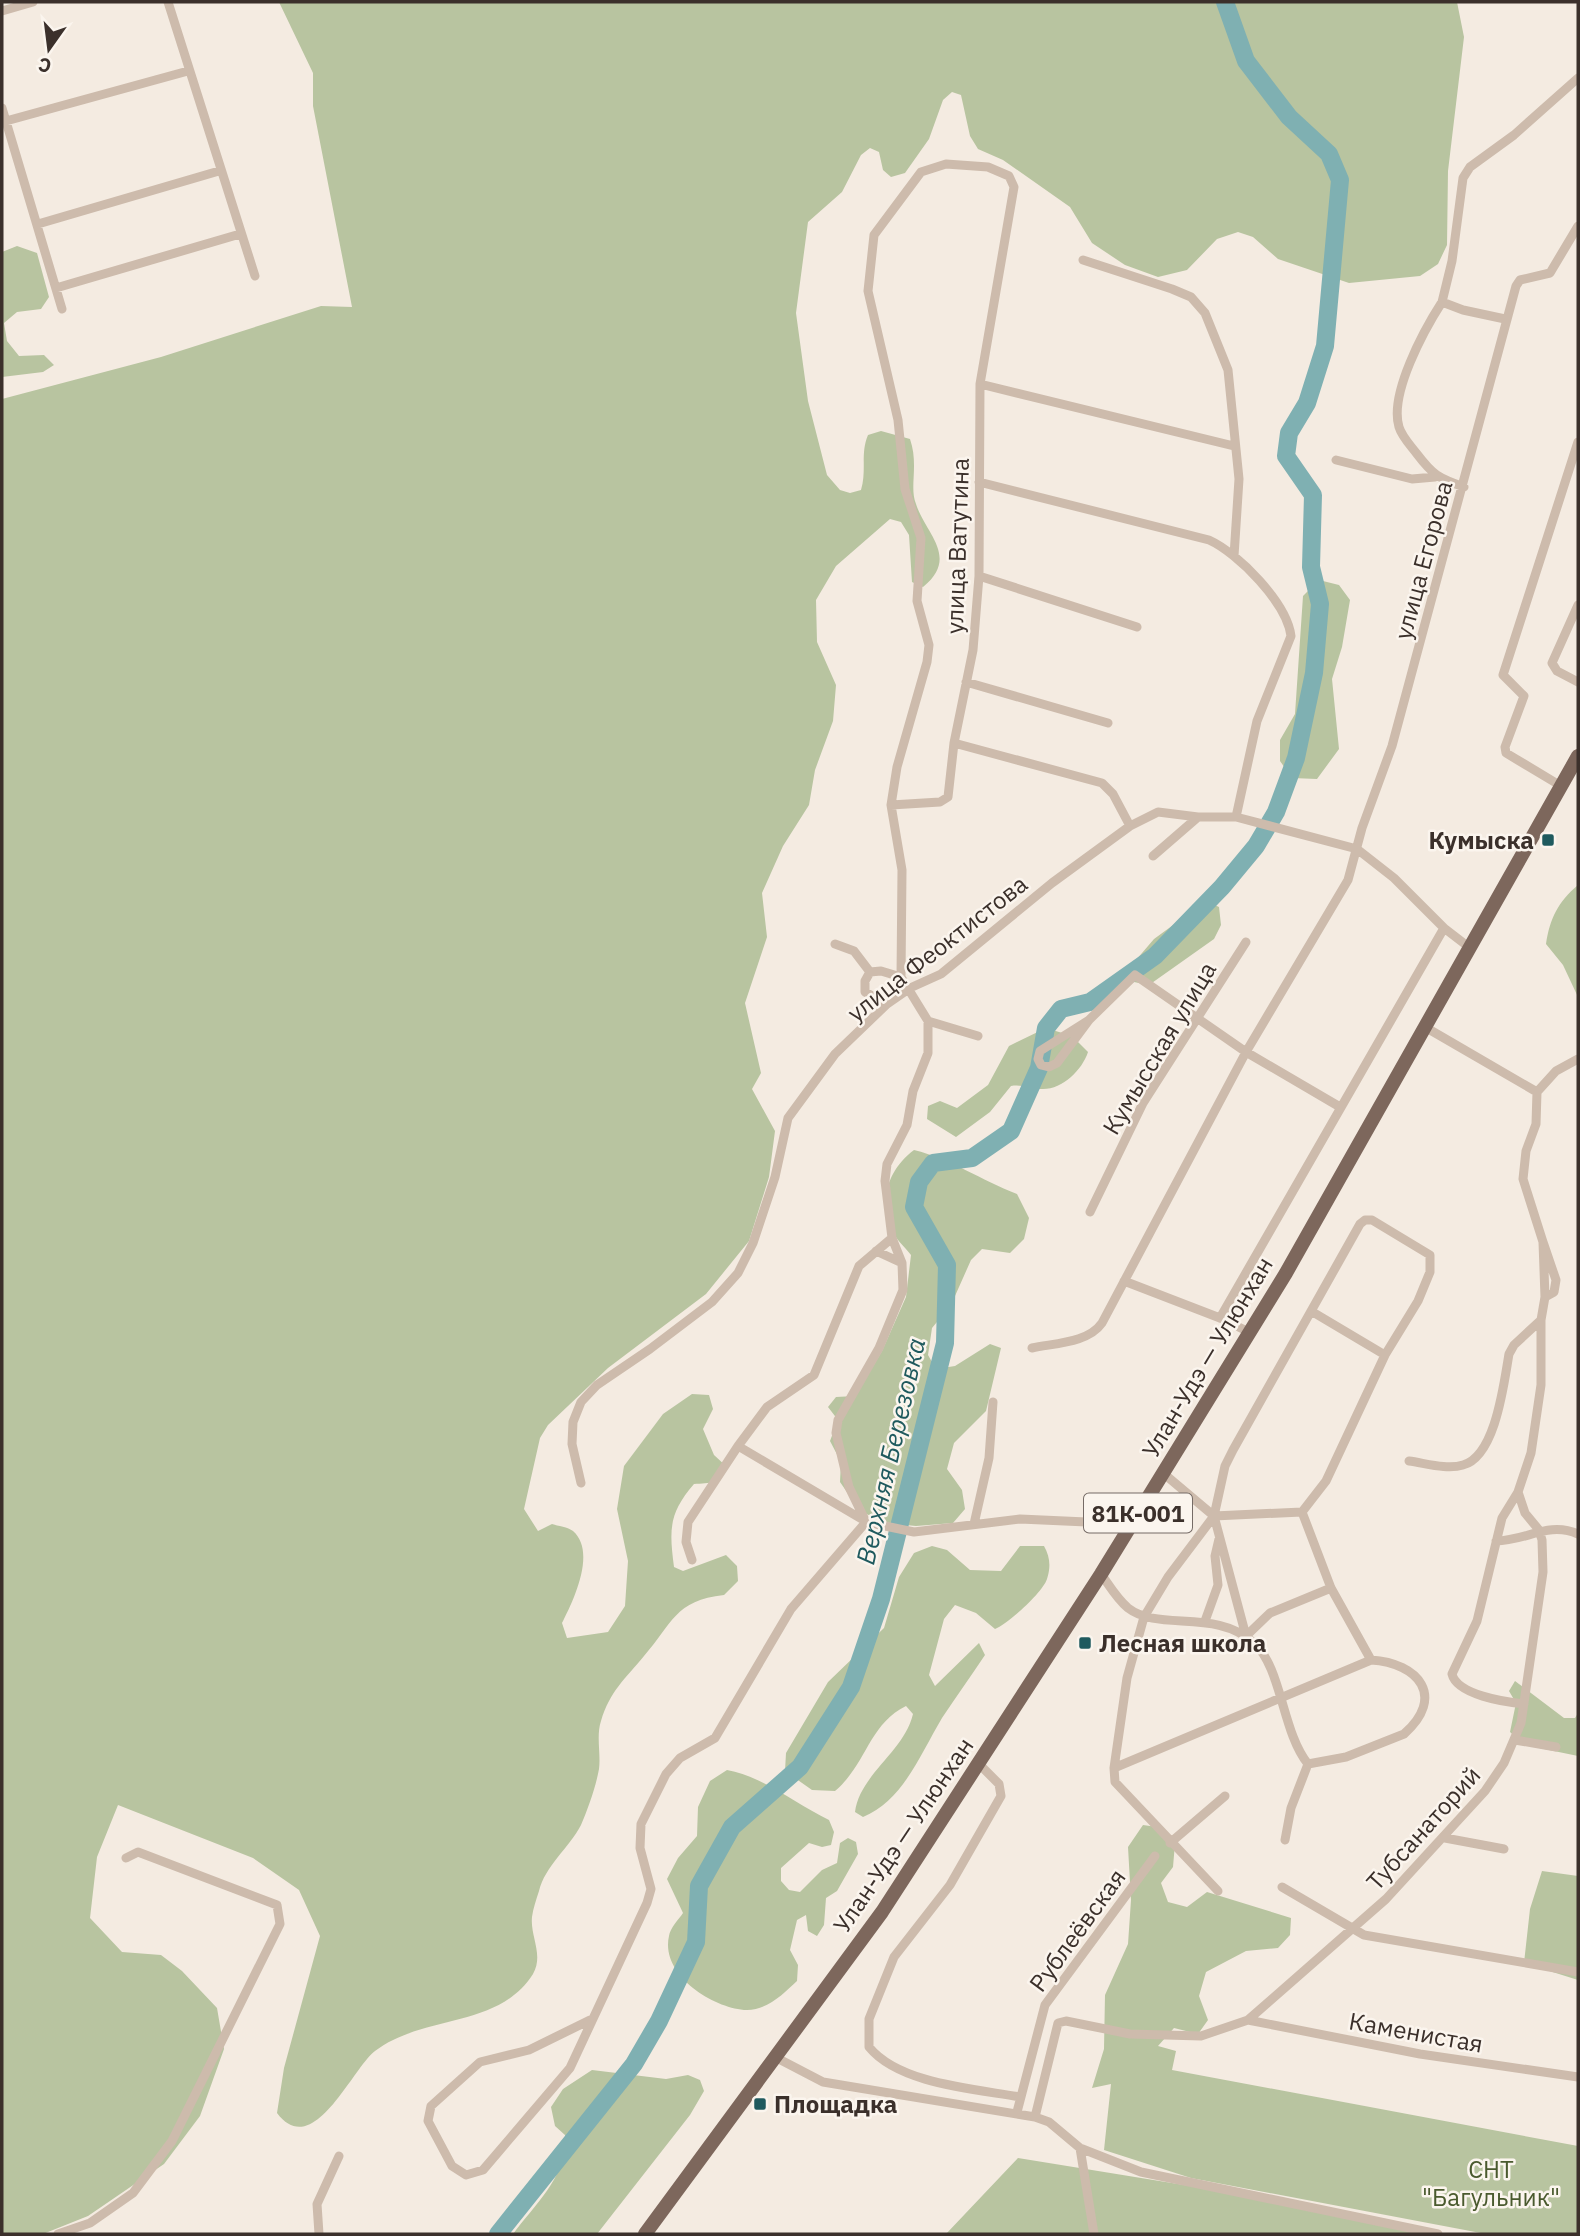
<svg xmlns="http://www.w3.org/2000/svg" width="1580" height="2236" font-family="'IBM Plex Sans',sans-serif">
  <rect width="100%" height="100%" fill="#f4ebe1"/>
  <path fill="#b8c4a0" d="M279 2H1457L1464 37 1448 171 1447 245 1438 264 1420 276 1349 283 1278 259 1253 237 1238 232 1217 239 1187 270 1158 277 1125 265 1092 243 1070 207 1003 160 978 149 970 136 961 95 952 92 943 100 929 139 905 173 891 177 883 170 879 152 870 148 861 155 842 192 808 222 796 313 808 401 827 475 840 490 850 493 861 490C867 470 860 454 868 435L881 431 910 439C919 465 909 487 916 504 925 533 960 557 923 587L912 582 909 535 901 522 890 519 836 566 816 600 817 642 836 685 833 721 815 770 809 805 783 846 762 893 767 937 745 1003 761 1073 752 1089 775 1131 769 1177 749 1241 706 1294 608 1368 548 1425 540 1438 524 1509 538 1531 552 1524C558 1526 568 1527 573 1531 597 1552 573 1601 562 1623L567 1638 608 1632 625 1606 628 1561 617 1509 624 1466 663 1414 692 1394 709 1395 713 1409 703 1429 714 1455 727 1467C721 1484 710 1483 694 1484 669 1513 669 1529 674 1567L683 1571 726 1555 737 1566 738 1581 724 1595C675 1600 672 1624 644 1656 625 1679 610 1691 601 1721 596 1736 601 1754 599 1769 596 1786 588 1809 581 1825 569 1848 545 1866 539 1891 536 1900 533 1909 532 1917 530 1936 544 1955 533 1974 498 2029 424 2014 375 2051 351 2070 313 2161 277 2113L284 2068 320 1936 299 1890 253 1858 118 1805 97 1857 90 1918 122 1952 161 1955 182 1971 217 2008 224 2049 200 2116 164 2164 88 2216 43 2234H2V399L161 357 321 306 352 307 313 106V73Z
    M17 246 37 253 49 297 41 309 17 312 4 323 7 341 19 356 44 355 54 365 43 372 2 377V252Z
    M1319 580 1339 585 1350 600 1342 647 1332 679 1339 749 1317 779 1292 778 1280 761V740L1295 714 1303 596Z
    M1578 885V997L1563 965 1546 944C1550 918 1558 902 1578 885Z
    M1206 901 1219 907 1221 925 1214 939 1149 985 1134 982 1130 967 1154 939Z
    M1046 1028 1072 1036 1088 1052C1082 1070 1063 1089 1043 1089 1032 1090 1024 1084 1011 1086L990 1112 956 1137 927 1119 928 1106 940 1101 957 1108 988 1085 1009 1046Z
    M914 1150C951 1159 981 1180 1017 1194L1029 1218 1024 1239 1010 1253 982 1249 971 1260 951 1305 932 1328 928 1355 936 1369 955 1366 990 1344 1001 1348 986 1411 954 1443 947 1469 962 1490 965 1509 953 1523 916 1526 886 1523 860 1511 840 1482 841 1462 830 1441 838 1420 828 1407 836 1397 855 1396 882 1351 906 1297 911 1255C905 1247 894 1238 891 1228 879 1197 889 1169 914 1150Z
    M932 1546 947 1550 970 1570 1001 1571 1020 1546H1044C1050 1557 1051 1566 1047 1579 1043 1592 1008 1624 995 1629L976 1613 955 1605 944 1619 929 1675 935 1686 979 1643 985 1655C971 1676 956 1697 942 1718 921 1753 903 1801 863 1817L855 1812C860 1774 904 1752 913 1714L906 1706C868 1725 867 1764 835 1791L812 1790 785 1771 786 1753 828 1682 884 1628 899 1577 914 1553Z
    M1515 1681 1564 1718H1575L1578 1713V1756L1525 1745 1510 1732 1516 1703 1509 1691Z
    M727 1770C764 1777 794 1803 829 1820L834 1832 831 1845 822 1847 809 1843 781 1868V1881L789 1890 800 1892 822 1870 837 1863 840 1843 848 1838 856 1842 858 1854 837 1891 826 1898 824 1925 817 1936 808 1931 806 1915 797 1920 790 1950 798 1965 797 1981C784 1993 768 2010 747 2010 714 2009 660 1975 669 1936 670 1928 679 1919 683 1913L667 1879 678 1858 697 1836 698 1807 710 1781Z
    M1143 1825 1157 1827 1175 1843 1173 1867 1161 1883 1168 1902 1187 1907 1207 1892 1291 1918 1290 1935 1278 1948 1246 1951 1206 1972 1199 1996 1208 2020 1198 2034 1174 2028 1158 2046 1176 2051 1172 2070 1578 2146V2234H1486L1191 2178 1104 2150 1111 2084 1092 2088 1104 2049 1105 1995 1128 1944 1131 1900 1128 1847Z
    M1542 1871 1578 1876V1980L1524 1963 1530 1909Z
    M592 2070 666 2079 688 2075 700 2080 704 2091 690 2115 597 2234H513C535 2204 568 2176 565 2135L555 2126 551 2107 563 2089Z
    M1018 2158 1215 2190 1435 2234H946Z"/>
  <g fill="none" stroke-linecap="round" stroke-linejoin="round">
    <path stroke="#7fb0b2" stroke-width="18" d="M498 2234 634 2064 659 2021 696 1942 699 1886 732 1827 800 1767 851 1687 881 1599 945 1343 947 1265 914 1207 919 1182 933 1163 972 1158 1011 1131 1039 1068 1046 1028 1061 1009 1090 1002 1155 956 1222 887 1256 846 1276 812 1296 758 1314 673 1320 604 1311 567 1313 495 1286 456 1289 433 1307 403 1325 346 1340 180 1329 154 1289 117 1246 61 1225 2"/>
    <path stroke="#cdbbac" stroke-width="9" d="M168 2 255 276
      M2 11 33 2
      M2 108 62 309
      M6 121 188 71
      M38 224 219 171
      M1083 260 1172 289 1191 297 1205 313 1228 370 1239 479 1234 556
      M56 288 240 234
      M1442 302 1452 261 1463 178 1470 167 1514 135 1578 78
      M980 384 1234 446
      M1336 460 1412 479 1435 477
      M979 482 1209 540C1238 553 1287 603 1291 636L1257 721 1236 817
      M1464 487C1438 478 1433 475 1417 454 1411 446 1402 437 1399 427 1389 394 1424 330 1442 302L1463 310 1505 319
      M979 576 1137 627
      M1578 605 1552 663 1557 671 1578 682
      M966 682 1108 723
      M1561 786 1506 753 1505 747 1524 696 1503 675 1578 442
      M891 805 940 802 948 797 954 743
      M1153 856 1198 817H1236L1357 849 1394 878 1444 928
      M835 944 854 951 870 972
      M887 1004 865 992V981L870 972 881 971 901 977
      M1089 1020 1057 1063 1049 1067 1041 1065 1038 1059 1040 1051 1089 1020 1135 975 1246 1052 1340 1107
      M1425 1027 1537 1092 1536 1124 1526 1151 1523 1179 1543 1242 1545 1297 1554 1292 1556 1280 1543 1242
      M978 1036 928 1021 901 977 902 870 891 805 897 767 927 662 929 645 917 601 921 538 905 489 898 420 868 291 874 235 921 172 946 164 988 167 1009 176 1014 187 980 384 979 576 973 650 954 743 1102 783 1113 794 1130 826
      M1537 1092 1556 1071 1578 1059
      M1090 1212 1143 1103 1246 942
      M876 1251 902 1263
      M1124 1281 1220 1318 1249 1332
      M1311 1311 1385 1355
      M1220 1318 1444 928 1470 948
      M1032 1348C1055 1343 1088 1343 1102 1323L1246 1052 1348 880 1362 828 1392 746 1516 286 1520 280 1550 273 1578 226
      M1409 1461C1425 1463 1447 1470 1463 1465 1496 1456 1504 1382 1509 1354L1514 1345 1541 1320
      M1163 1473 1214 1516 1246 1636
      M581 1483 572 1444 573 1422 581 1402 597 1385 650 1349 712 1302 738 1273 753 1243 775 1177 788 1118 835 1054 887 1004 910 988 941 974 1052 883 1130 826 1158 812 1198 817
      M1214 1516 1302 1512 1331 1588 1371 1660
      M865 1521 738 1446 767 1407 814 1375 859 1266 892 1238
      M866 1522 849 1487 836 1433 838 1420 879 1348 903 1290 902 1263 892 1238 885 1181 887 1164 907 1125 913 1091 928 1053V1021
      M974 1524 989 1458 993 1402
      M1496 1541C1526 1541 1548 1521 1578 1534
      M692 1560 686 1542 688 1522 738 1446
      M1101 1574C1109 1585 1117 1599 1128 1608 1159 1632 1216 1608 1254 1643 1282 1668 1282 1732 1308 1764
      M1205 1621 1218 1585 1215 1556 1219 1539
      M1246 1636 1270 1613 1331 1588
      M1524 1704C1505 1702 1457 1695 1452 1674L1477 1621 1502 1518 1518 1492 1531 1453 1541 1385V1320L1545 1297
      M1515 1740 1556 1747
      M978 1763 999 1784 1001 1796 950 1885 894 1957 869 2019V2047C899 2084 975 2089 1020 2097
      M1114 1768 1371 1660C1419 1663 1446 1697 1404 1734L1346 1757 1308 1764 1291 1808 1285 1840
      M1445 1838 1504 1849
      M1170 1843 1225 1796
      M1282 1887 1364 1935 1578 1972
      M1218 1891 1115 1782 1114 1768 1127 1678 1144 1617 1168 1577 1214 1516 1225 1466 1233 1450 1360 1224 1365 1220H1372L1430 1255V1272L1418 1301 1385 1355 1326 1481 1302 1512
      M590 2020 529 2050 480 2062 431 2106 428 2121 452 2166 466 2175 483 2170 570 2068 647 1903 651 1889 640 1848 641 1824 666 1774 680 1758 715 1738 791 1609 866 1522 914 1532 1020 1519 1131 1524
      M1248 2020 1420 2054 1578 2077
      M775 2057 823 2082 1035 2117 1049 2122 1080 2148 1094 2234
      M1017 2112 1045 2005 1155 1856
      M1035 2117 1058 2023 1066 2021 1130 2034 1201 2036 1248 2020 1386 1899 1485 1791 1504 1763 1521 1723 1543 1572 1542 1540 1539 1530 1525 1513 1518 1492
      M1080 2148 1141 2172 1438 2234
      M58 2234 90 2223 133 2193 172 2141 280 1924 277 1905 138 1852 126 1858
      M319 2234 317 2204 339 2156"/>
    <path stroke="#7d675c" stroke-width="14" d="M645 2234 882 1912 1101 1574 1286 1273 1578 756"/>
  </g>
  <g fill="#1f5a5e" stroke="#fbf5ee" stroke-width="2.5">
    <rect x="1541" y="833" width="14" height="14" rx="3.5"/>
    <rect x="1078" y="1636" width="14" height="14" rx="3.5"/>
    <rect x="753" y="2097" width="14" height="14" rx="3.5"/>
  </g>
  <g text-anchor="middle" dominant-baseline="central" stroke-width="5" stroke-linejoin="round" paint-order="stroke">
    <rect fill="#fbf5ee" stroke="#756b66" stroke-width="2" x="1084" y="1493.5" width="108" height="39" rx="5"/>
    <g font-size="23" font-weight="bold" fill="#3b302b">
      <text x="1138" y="1513">81К-001</text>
    </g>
    <g font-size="24" fill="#3b302b" stroke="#fbf5ee">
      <text transform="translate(957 546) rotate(-88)">улица Ватутина</text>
      <text transform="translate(1423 560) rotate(-75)">улица Егорова</text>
      <text transform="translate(937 948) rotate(-38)">улица Феоктистова</text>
      <text transform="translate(1159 1048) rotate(-59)">Кумысская улица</text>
      <text transform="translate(1207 1357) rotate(-59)">Улан-Удэ — Улюнхан</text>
      <text transform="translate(1423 1828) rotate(-48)">Тубсанаторий</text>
      <text transform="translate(903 1835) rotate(-56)">Улан-Удэ — Улюнхан</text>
      <text transform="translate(1077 1930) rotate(-54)">Рублеёвская</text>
      <text transform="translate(1416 2032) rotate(10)">Каменистая</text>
    </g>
    <g font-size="24" font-weight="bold" fill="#3b302b" stroke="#fbf5ee" text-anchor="start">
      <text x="1534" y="840" text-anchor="end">Кумыска</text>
      <text x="1099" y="1643">Лесная школа</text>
      <text x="774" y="2104">Площадка</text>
    </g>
    <g font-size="24" fill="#4a5a2e" stroke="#fbf5ee">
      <text x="1491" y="2169">СНТ<tspan x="1491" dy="28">"Багульник"</tspan></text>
    </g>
    <g font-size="26" font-style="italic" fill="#1f5a5e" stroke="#fbf5ee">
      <text transform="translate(890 1451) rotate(-77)">Верхняя Березовка</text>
    </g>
  </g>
  <rect width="1580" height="2236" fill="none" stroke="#3b302b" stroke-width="7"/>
  <g transform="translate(49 49) rotate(194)" stroke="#fbf5ee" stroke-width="5" paint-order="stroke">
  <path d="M0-5L12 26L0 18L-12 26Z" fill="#3b302b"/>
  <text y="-10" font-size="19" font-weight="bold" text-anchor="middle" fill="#3b302b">С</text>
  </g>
</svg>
